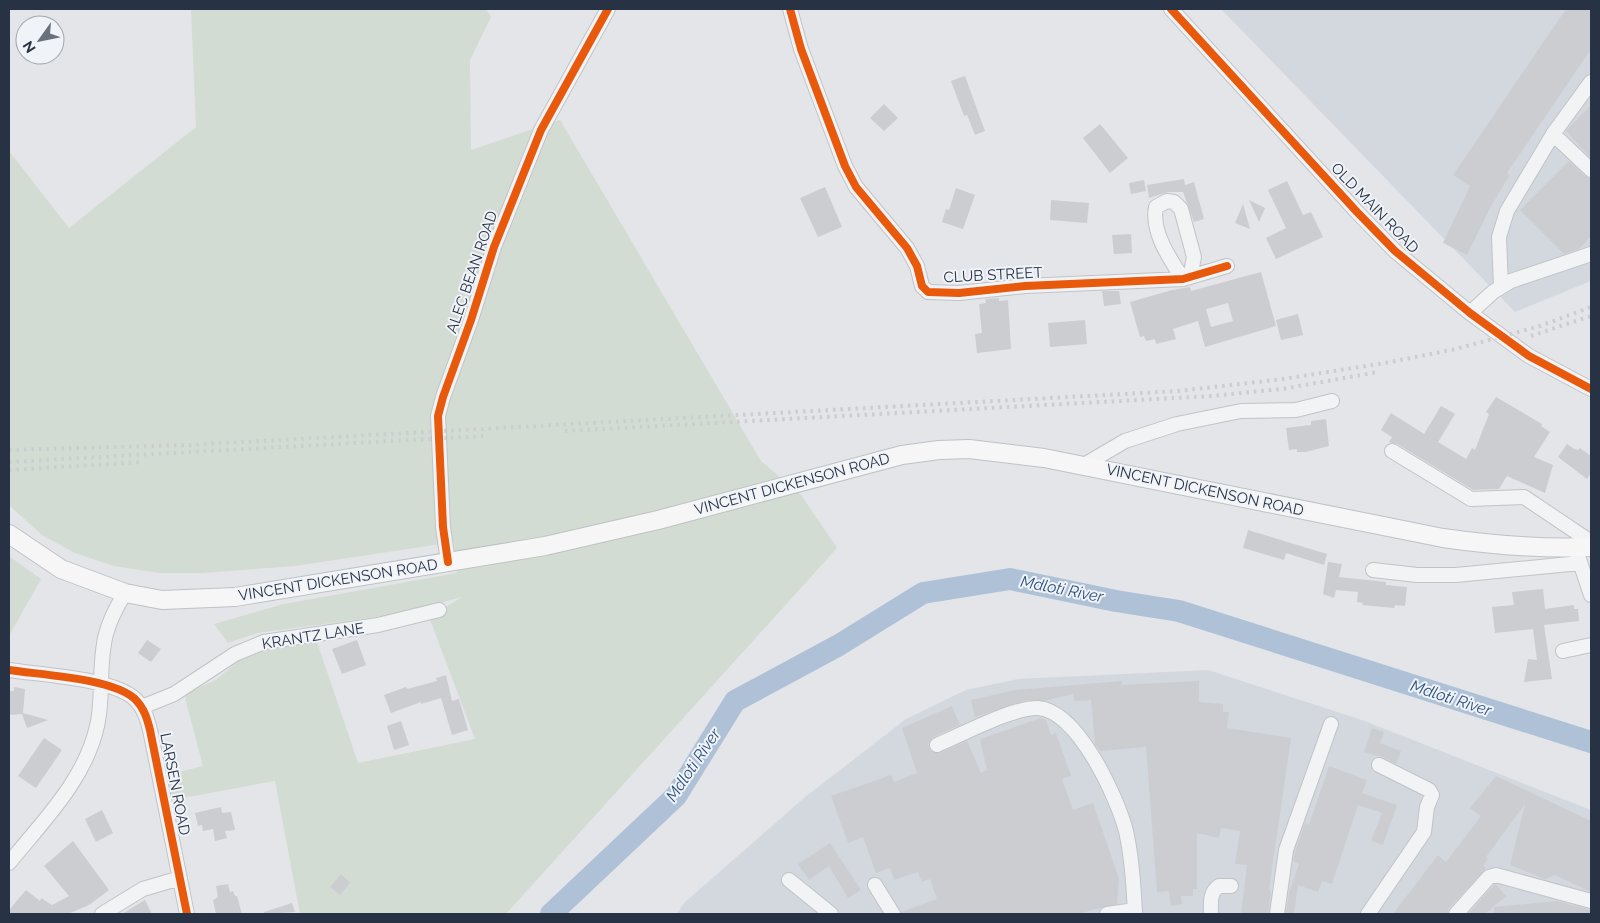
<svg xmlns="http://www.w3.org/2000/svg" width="1600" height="923" font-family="Raleway,sans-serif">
  <rect width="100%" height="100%" fill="#e3e5e8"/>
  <path fill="#d3d8df" d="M1221 9H1591V281L1515 312Z
    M1208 670 1362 720 1591 810V914H677L684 903 804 798 906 719 966 690 1018 679Z"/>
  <path fill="#d3dcd2" d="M191 9H486L491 17 470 60 471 150 560 120 761 461 801 495 837 548 506 914H300L275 781 172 800 167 775 203 766 185 698 188 692 216 680 241 659 272 647 316 639 358 763 475 739 429 617 462 597 399 614 257 633 228 643 214 624 284 604 457 573 454 542 295 566 203 573H159L114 566 75 553 42 535 9 505V151L69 228 196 127Z
    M9 556 41 579 9 636Z"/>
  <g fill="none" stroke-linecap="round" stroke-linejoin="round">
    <path stroke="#aec1d6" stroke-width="22" d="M551 914 676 796 735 701 839 645 923 593 1010 579 1116 601 1179 611 1591 742"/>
  </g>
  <path fill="#cbcdd1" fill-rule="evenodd" d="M1566 9H1591V49L1507 173 1510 175 1491 206 1467 255 1443 243 1470 186 1453 175Z
    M965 76 985 131 975 135 967 115 964 116 951 81Z
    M884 104 898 118 884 131 870 118Z
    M1591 105V158L1566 131Z
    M1100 124 1128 158 1110 173 1083 138Z
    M1569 161 1585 176 1591 179V236L1579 249 1564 254 1520 210Z
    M1184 179 1185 185 1194 182 1204 219 1194 222 1183 192H1168L1149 198 1147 185Z
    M1144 180 1146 191 1131 194 1129 183Z
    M1287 181 1303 215 1311 212 1323 237 1276 259 1266 238 1286 228 1268 190Z
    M825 187 842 227 818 237 800 198Z
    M956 188 975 195 963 229 942 222 946 209 949 210Z
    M1051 200 1089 203 1087 223 1050 220Z
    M1249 200 1265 208 1259 222Z
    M1243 204 1250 229 1235 223Z
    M1131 234 1132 253 1114 254 1112 235Z
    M1261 272 1276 326 1205 347 1198 321 1173 329 1176 339 1156 344 1155 339 1146 341 1144 336 1140 337 1130 302 1172 290 1190 287 1191 291ZM1228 303 1233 321 1211 327 1206 309Z
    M1102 291H1119L1121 304 1104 306Z
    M999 298V301L1008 300 1011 349 977 353 975 334 982 333 979 304 986 303 985 299Z
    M1298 314 1303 335 1281 340 1276 320Z
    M1085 320 1087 344 1050 347 1048 323Z
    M1496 397 1542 424 1541 426 1550 432 1534 457 1553 465 1545 493 1507 476 1499 489 1473 490 1397 444 1389 442 1392 437 1381 430 1391 413 1424 434 1441 406 1455 414 1438 442 1466 459 1472 448 1475 450 1489 414 1486 412Z
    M1326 419 1329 446 1305 452H1297V449L1289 450 1286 428 1311 425V421Z
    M1567 444 1574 449 1578 450 1580 448 1591 456V473L1587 479 1558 457Z
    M1248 530 1327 554 1324 565 1286 553 1284 560 1243 548Z
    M1328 562 1342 564 1339 577 1386 582V585L1407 587 1405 606 1395 605 1394 608 1362 605 1363 603 1357 602 1358 592 1336 590 1334 598 1323 594Z
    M1543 589 1545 609 1574 605V609H1578L1579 621 1544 625 1552 679 1524 682 1528 659 1537 660 1533 629 1495 633 1492 607 1514 605 1512 592Z
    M147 640 161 649 151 662 138 653Z
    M357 640 366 665 342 674 332 649Z
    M446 675 452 701 459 699 468 730 452 735 441 698 421 704V702L391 713 384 695 406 687 407 689 437 681 436 678Z
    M1122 681V685L1199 681V702L1223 704V712H1229L1227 728 1291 738 1269 889 1271 893 1268 914H1241L1247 865 1235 864 1240 831 1221 828 1219 838 1197 833V889H1193V896H1181L1182 904 1171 906 1169 891 1157 892 1146 747 1100 751 1095 744 1091 700 1075 701 1073 694 1044 701 1027 700 975 717 971 700 1015 690Z
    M14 687 25 689 23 713 48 720 27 728 22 714 9 715V691H14Z
    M952 706 960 725 933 737 928 744 929 748 932 752 940 753 967 741 981 773 987 770 980 739 1041 718 1046 720 1051 735 1056 733 1071 776 1062 779 1073 810 1093 803 1119 879 1117 904 1077 914H902L901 912 937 899 930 879 922 882 918 872 894 880 890 868 876 873 863 837 848 843 831 796 891 775 894 782 917 773 902 728Z
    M401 721 409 745 394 750 387 726Z
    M1372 728 1384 732 1380 743 1401 751 1396 764 1383 757 1364 752Z
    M44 738 62 750 36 788 18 776Z
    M1329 766 1367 780 1362 793 1397 805 1383 845 1371 841 1382 813 1358 805 1332 884 1322 881 1318 892 1298 885 1294 914H1286L1289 893 1299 864 1293 861 1295 852 1305 823 1309 825Z
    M1496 776 1591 821V892L1555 875 1545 879 1510 865 1525 804 1486 857 1488 859 1483 866 1486 868 1485 870 1449 908 1447 914H1393L1438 855 1446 862 1481 816 1470 808Z
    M221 807 222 813 231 812 235 830 225 831 227 838 215 841 213 829 203 831 202 825 198 826 195 813Z
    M102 810 113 833 96 842 85 819Z
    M73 841 109 890 89 905 68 914H9V910L26 890 40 901 41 898 52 905 69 896 44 866Z
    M830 843 861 890 848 898 829 866 809 880 798 864Z
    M341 874 350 883 340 895 330 887Z
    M228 884 230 892 233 891 235 896H237L242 914H216L213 900 218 897 216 886Z
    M1495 884 1506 896 1485 914H1468Z
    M145 900 152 914H122Z
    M1557 901 1591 910V914H1494V907Z
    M292 903 295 912 265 914 264 912Z"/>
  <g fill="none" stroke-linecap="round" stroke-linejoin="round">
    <g stroke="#c1c3c6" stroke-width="16">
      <path id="minor" d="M790 9 801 49 845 166 856 187 907 248 917 266 922 286 928 292 959 293 1025 286 1183 279 1227 266
        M1171 9 1357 212 1395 251 1470 313 1529 356 1591 389
        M1553 134 1591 170
        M1183 279C1170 259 1151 232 1156 207L1167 201 1174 202 1181 209 1194 257 1190 277
        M1501 286 1499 237 1507 211 1553 134 1591 82
        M1470 313 1493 292 1511 281 1591 254
        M1392 451 1471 499 1524 497 1591 542
        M1084 465 1125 441 1177 424 1241 411 1296 410 1332 401
        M1578 556 1591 595
        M448 562 443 527 438 416 443 397 471 320 494 247 541 130 608 9
        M1373 570 1417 575H1456L1580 563
        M1563 651 1591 645
        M9 670C41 675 112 678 135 699 144 708 147 718 150 730L187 914
        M142 707 174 694 235 654 264 642 378 625 439 610
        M937 745C961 735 1013 707 1038 708 1078 711 1117 797 1126 831 1131 853 1134 891 1135 914
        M9 863C43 821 85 780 97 726 104 696 98 664 106 634 110 619 117 606 125 593
        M789 880 831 914
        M875 885 893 914
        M102 914 143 889 180 878
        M1107 914 1135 910
        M1211 914C1211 903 1209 893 1219 886H1231
        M1277 914 1286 850 1331 724
        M1368 914 1424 832 1427 807 1432 795 1429 790 1379 765
        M1456 914 1489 877 1496 875 1591 901"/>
    </g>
    <g stroke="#bec2c6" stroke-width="20">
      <path id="major" d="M9 534 61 569 125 593 162 600 235 597 545 546 658 520 902 455 939 450 969 449 1044 458 1443 538C1492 545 1541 549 1591 547"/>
    </g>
    <use href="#minor" stroke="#f2f3f4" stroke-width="14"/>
    <use href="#major" stroke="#f6f6f7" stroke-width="18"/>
    <path stroke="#cbcdd0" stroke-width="4" stroke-dasharray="2.5 5" stroke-linecap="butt" d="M1531 336 1591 316
      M565 431 1212 396 1282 389 1378 372
      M9 450 188 445 1178 391 1283 379 1385 363 1456 349 1540 326 1591 307
      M9 462 483 436
      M9 470 143 462"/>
    <g stroke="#f0f3f8" stroke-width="11">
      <path id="cycleway" d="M790 9 801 49 845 166 856 187 907 248 917 266 922 286 928 292 959 293 1025 286 1183 279 1227 266
        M1171 9 1357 212 1395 251 1470 313 1529 356 1591 389
        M448 562 443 527 438 416 443 397 471 320 494 247 541 130 608 9
        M9 670C41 675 112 678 135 699 144 708 147 718 150 730L187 914"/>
    </g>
    <use href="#cycleway" stroke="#e8590c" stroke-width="8"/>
  </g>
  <g text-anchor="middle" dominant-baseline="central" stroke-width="4" stroke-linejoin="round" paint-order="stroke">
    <g font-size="15" fill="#273244" stroke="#f0f3f8">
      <text transform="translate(1375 208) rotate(46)">OLD MAIN ROAD</text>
      <text transform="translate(472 272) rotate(-71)">ALEC BEAN ROAD</text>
      <text transform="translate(993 275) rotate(-3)">CLUB STREET</text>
      <text transform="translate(792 484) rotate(-15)">VINCENT DICKENSON ROAD</text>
      <text transform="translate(1205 490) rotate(12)">VINCENT DICKENSON ROAD</text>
      <text transform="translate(338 580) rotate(-9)">VINCENT DICKENSON ROAD</text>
      <text transform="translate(313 636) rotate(-9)">KRANTZ LANE</text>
      <text transform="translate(175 784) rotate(79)">LARSEN ROAD</text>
    </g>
    <g font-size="16" font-style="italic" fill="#2c517c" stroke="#f0f3f8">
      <text transform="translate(1062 589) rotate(11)">Mdloti River</text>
      <text transform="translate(1451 698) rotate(18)">Mdloti River</text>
      <text transform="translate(693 765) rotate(-56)">Mdloti River</text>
    </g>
  </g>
  <rect width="1600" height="923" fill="none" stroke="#273244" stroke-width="20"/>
  <g transform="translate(40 40) rotate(237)"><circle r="24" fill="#f0f3f8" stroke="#a0a6b0"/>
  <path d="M0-4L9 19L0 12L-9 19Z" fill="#69717d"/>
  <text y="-8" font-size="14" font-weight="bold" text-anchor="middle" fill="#273244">N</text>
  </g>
</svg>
